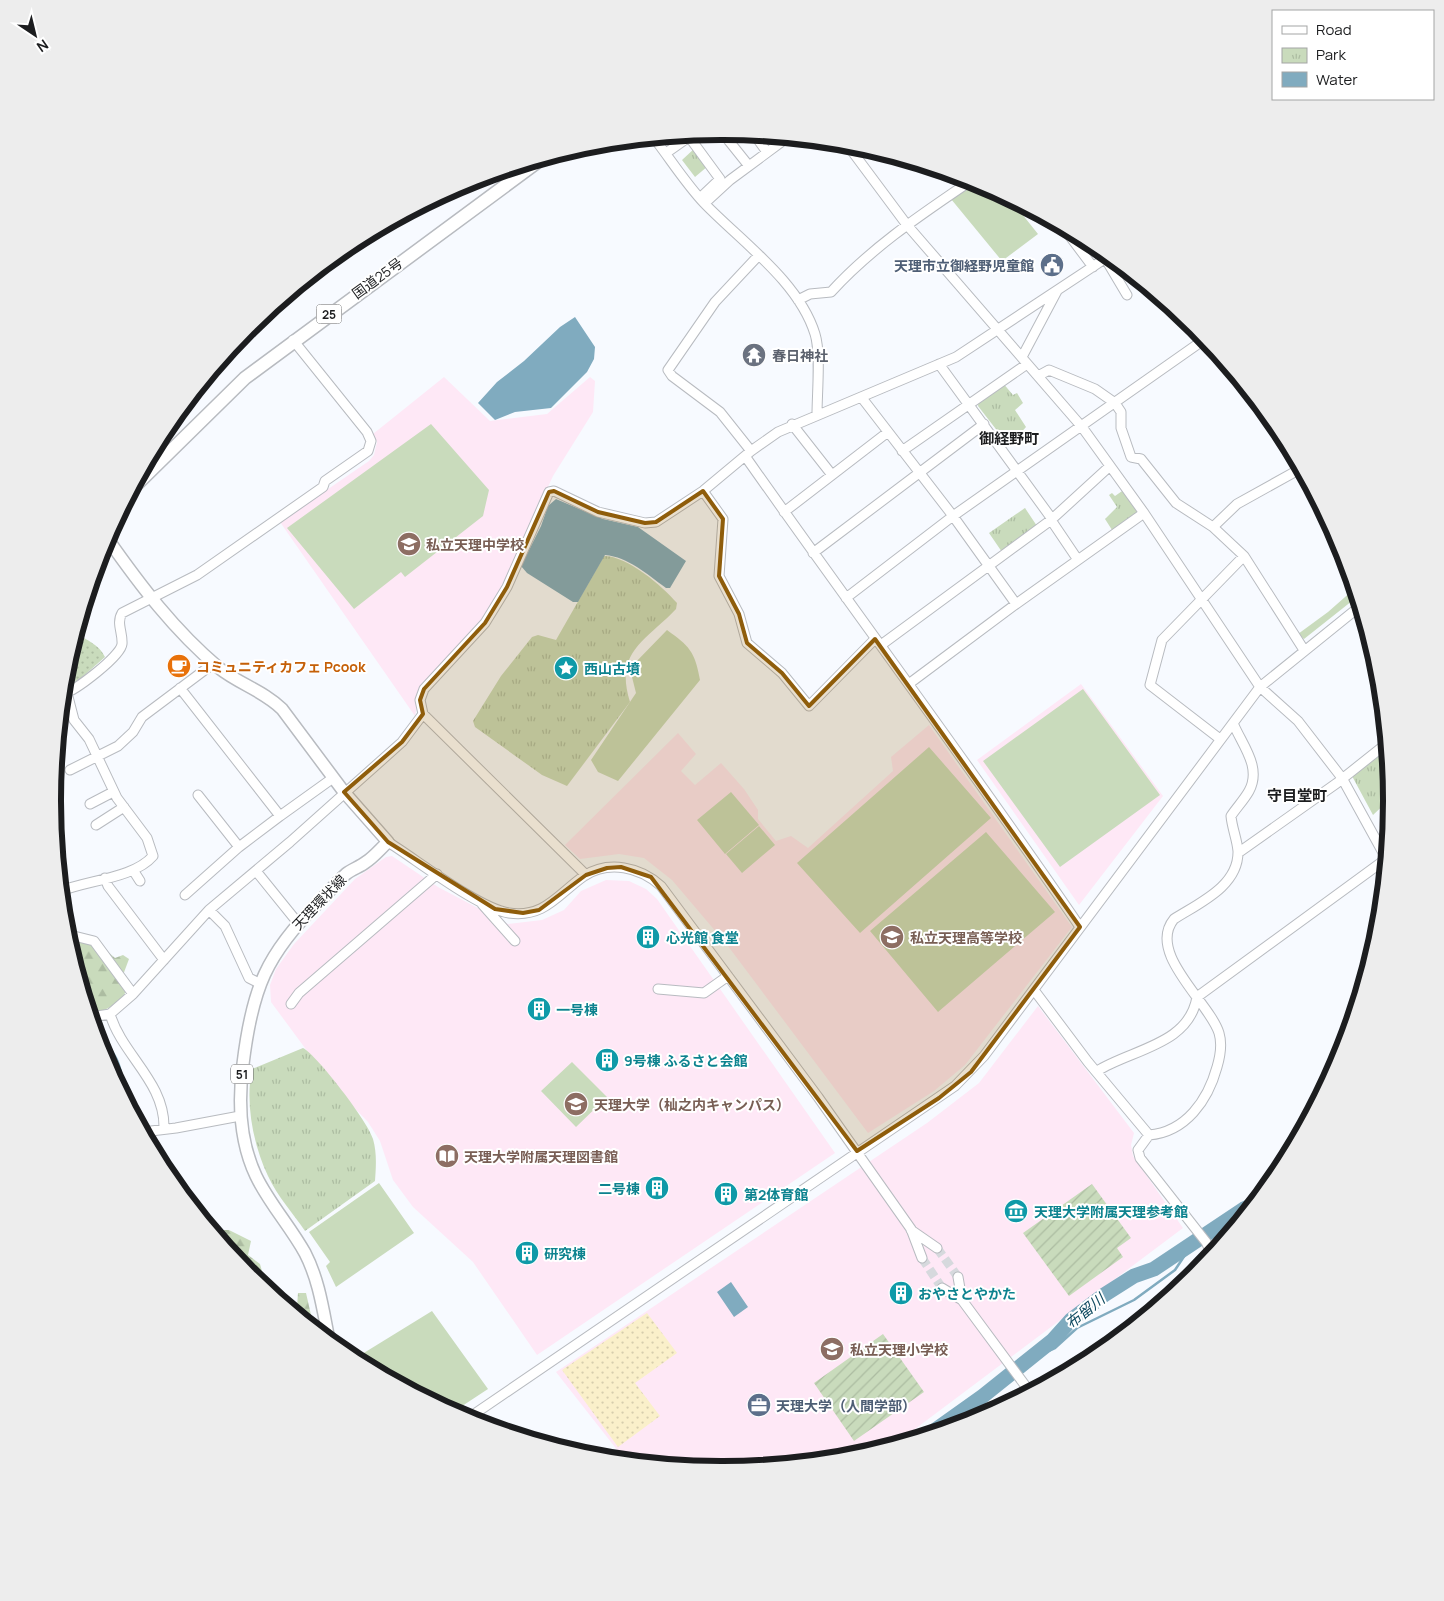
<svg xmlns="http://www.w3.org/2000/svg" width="1444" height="1601" font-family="Manrope,'Noto Sans JP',sans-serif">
  <defs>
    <pattern id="grass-dots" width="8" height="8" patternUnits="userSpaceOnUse" patternTransform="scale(1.25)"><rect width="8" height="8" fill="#c9dbbc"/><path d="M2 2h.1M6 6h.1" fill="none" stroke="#acbca1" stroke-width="1.8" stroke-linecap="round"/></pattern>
    <pattern id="forest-firs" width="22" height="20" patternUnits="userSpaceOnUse" patternTransform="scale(1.25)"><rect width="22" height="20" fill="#c9dbbc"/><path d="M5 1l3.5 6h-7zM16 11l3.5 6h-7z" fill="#acbca1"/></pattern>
    <pattern id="sand-dots" width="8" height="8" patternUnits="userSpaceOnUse" patternTransform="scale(1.25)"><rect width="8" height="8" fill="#faf0ca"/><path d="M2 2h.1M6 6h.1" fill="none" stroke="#d6cdad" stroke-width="1.8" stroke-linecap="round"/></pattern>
    <pattern id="park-tufts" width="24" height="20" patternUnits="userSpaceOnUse" patternTransform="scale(1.25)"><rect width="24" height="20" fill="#c9dbbc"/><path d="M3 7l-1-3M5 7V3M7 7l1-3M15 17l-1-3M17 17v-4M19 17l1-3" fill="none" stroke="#acbca1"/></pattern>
    <pattern id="garden-furrows" width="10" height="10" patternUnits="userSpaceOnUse" patternTransform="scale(1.25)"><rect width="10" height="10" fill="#c9dbbc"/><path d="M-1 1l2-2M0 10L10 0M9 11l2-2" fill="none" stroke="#acbca1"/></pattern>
  </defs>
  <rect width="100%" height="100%" fill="#f7faff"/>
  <path fill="#fee8f6" d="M444 377 490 421 547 414 590 377 595 381 593 412 553 476 512 566 484 618 420 690 415 716 280 522 369 461 374 455 377 442 373 434Z
    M1081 684 1163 796 1079 905 977 760Z
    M929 725 1072 927 965 1065 934 1091 868 1133 728 946 672 880 644 858 619 854 580 859 565 845 678 733 696 754 681 771 695 785 721 763 744 789 758 810V819L776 841 791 836 808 848 893 771 891 757Z
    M392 856 438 887 508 924 542 920 564 910 581 891 606 880 629 881 646 889 657 899 835 1153 537 1355 473 1262 413 1207 393 1180 380 1141 368 1122 333 1086 271 1002 270 985 276 969 294 944 355 879 386 857Z
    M1038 1006 1134 1133 1131 1145 1133 1156 1183 1228 895 1444 852 1457 722 1470 625 1460 556 1372 927 1123 979 1083Z"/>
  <path fill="url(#grass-dots)" d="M77 632C87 642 98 643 105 657L71 687 64 689 65 670Z"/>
  <path fill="url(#forest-firs)" d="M55 779 60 791 54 820 53 800Z
    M81 938 99 944 115 958 123 955 129 959 123 975 129 984C124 1002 108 1010 91 1014L69 942Z
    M213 1230H229L251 1241 248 1255 260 1264 267 1289 248 1274Z
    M298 1293H306L314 1328 292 1309 297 1307Z"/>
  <path fill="url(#sand-dots)" d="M647 1313 677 1353 635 1383 660 1416 618 1447 562 1370Z"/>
  <path fill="url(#park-tufts)" d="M695 148 708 166 695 177 682 160Z
    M1002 382 1013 395 1017 393 1023 403 1015 410 1026 427 1009 446 978 406 979 399Z
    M1125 489 1142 513 1114 533 1105 519 1117 507 1109 495 1112 493 1115 496Z
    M1025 508 1037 526 1002 552 989 533Z
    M604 556C628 556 662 586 677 603L676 609C646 641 614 651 630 702L567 786 542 775 475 727 473 721 501 676 532 637 538 635 556 640Z
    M1353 590 1357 597 1304 639 1298 634 1328 612Z
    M1386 747 1391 798 1373 815 1352 776Z
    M303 1048C317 1055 369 1123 373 1139 377 1153 376 1166 375 1181L305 1231C293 1213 277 1196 268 1176 253 1144 245 1103 252 1069Z"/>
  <path fill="url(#garden-furrows)" d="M1092 1184 1131 1238 1117 1248 1123 1257 1069 1296 1023 1233Z
    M883 1334 924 1392 854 1441 814 1383Z"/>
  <path fill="#c9dbbc" d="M976 181 1010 199 1038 234 1002 261 951 199Z
    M431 424 489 490 483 516 405 577 401 572 354 609 287 528Z
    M667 630C689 646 695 651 700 680L618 781 598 772 591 760 636 693 632 677 633 665Z
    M1083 689 1160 795 1060 867 983 761Z
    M929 747 991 818 860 933 797 863Z
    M731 792 759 825 725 854 697 820Z
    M759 826 775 845 742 873 726 854Z
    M986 832 1055 912 938 1012 870 931Z
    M572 1062 607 1097 576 1127 541 1091Z
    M379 1183 414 1233 336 1287 326 1266 330 1262 309 1232Z
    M432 1311 488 1389 453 1412 354 1359Z"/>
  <path fill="#80abbf" d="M575 317 595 347 594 359 587 372 551 408 515 412 495 420 478 403 497 382 524 361 560 327Z
    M556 499 603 519 638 527 686 561 670 588H666C647 574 628 557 605 555L578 602H573L527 573 521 566 541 526 548 506Z
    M98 1039C111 1043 119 1058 122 1071L115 1079 103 1056Z
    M731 1282 748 1307 734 1317 717 1292Z"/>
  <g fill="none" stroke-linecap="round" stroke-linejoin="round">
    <path stroke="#80abbf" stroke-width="2.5" d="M1027 1361 1055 1348 1077 1328 1134 1300 1175 1270 1193 1243"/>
    <path stroke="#80abbf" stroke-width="15" d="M931 1433 983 1396 1053 1340 1071 1320 1104 1295 1134 1276 1154 1269 1244 1209 1251 1206"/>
    <path stroke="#d6d9dd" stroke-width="9" stroke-dasharray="9 4.5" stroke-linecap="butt" d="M937 1248 958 1277
      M922 1258 942 1288"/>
    <g stroke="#b8bbc0" stroke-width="11">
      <path id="minor" d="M721 131 749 166
        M687 134 720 179 700 198
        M754 134 767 152
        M654 138C671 160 686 184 705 204 742 242 799 282 815 334 821 353 817 393 817 414
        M846 143 907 225 1082 427 1144 513 1260 687 1298 721 1342 778 1386 858
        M666 153 693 134
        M957 175 963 186
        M705 203 730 180 788 137
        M1063 227 1093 267
        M1105 258 1127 295
        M798 300 810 294 831 292C872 247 922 214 972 180
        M1022 357 1057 291
        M939 364 1052 519
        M1038 376 1049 370 1095 389 1115 403 1121 412V428L1131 457 1141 459 1176 503 1213 527 1244 556 1304 650
        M862 398 953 516 1016 604
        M792 424 832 475
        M751 451 720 412 672 376 668 370 715 302 759 255
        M902 451 1027 364
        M745 456C856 614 972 768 1080 927
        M703 491 723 519 719 576 739 614 747 643 782 673 809 706 875 639
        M784 512 888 432
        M1051 520 1078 560
        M1213 527 1237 504 1300 469
        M813 553 984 424
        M846 598 953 516 1205 339
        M881 645 1051 520 1110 466
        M910 683 1016 604 1144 513
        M180 688 280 816 333 778
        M63 694C75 691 121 656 122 644 123 633 116 623 122 613L197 575 323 487 325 481 368 451 371 441 367 432 293 340
        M1220 739 1150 685 1162 640 1244 556
        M70 770 118 746 133 732 142 717 214 663
        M198 795 239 847
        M90 804 113 792
        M96 825 124 807
        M388 842C417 860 478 908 509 913 545 918 558 894 584 876 609 860 640 867 661 886L818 1097 911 1229 922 1258
        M1238 853 1337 783 1386 744
        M133 870 140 881
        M256 871 298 923
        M586 875 423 714 420 700 424 689 485 623 507 587 549 492 554 491 598 512 645 523 656 522 703 491 751 451 778 432 956 357 1109 256
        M105 878 108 886 164 960
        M61 891C89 880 134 878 153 856L147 838 117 798 89 739 74 720 67 693
        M185 895 239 847 280 816
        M482 904 515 941
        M209 910 225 926 249 978 259 983
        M66 934 94 941 133 994
        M658 989 704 993 728 976
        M1034 990 1088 1062 1149 1135C1186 1132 1208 1100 1217 1067 1220 1057 1222 1043 1219 1033 1210 1003 1146 953 1174 919 1199 903 1239 886 1238 851 1237 839 1232 828 1231 816 1237 807 1244 800 1249 791 1262 767 1242 745 1233 723
        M291 1004 299 993 437 874
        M110 1014C122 1055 165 1082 164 1128
        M91 1017 110 1014 133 994 209 910 290 842 402 742 423 714
        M1097 1071C1132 1049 1189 1045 1197 997L1386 859
        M1149 1135 1138 1150 1140 1158 1206 1242 1212 1254
        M150 1144 151 1131 176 1128 240 1116
        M911 1230 937 1248
        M958 1277 962 1300
        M942 1288 962 1300 1030 1392
        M467 1419 955 1086 984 1056 1260 687 1359 607"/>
    </g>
    <g stroke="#b8bbc0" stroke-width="14">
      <path id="major" d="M107 538C140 585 174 630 219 668 239 684 264 691 282 709L344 792 388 842C381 848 374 857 366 862 360 867 352 869 346 874 337 882 329 892 320 901 266 954 252 989 243 1064 238 1102 239 1140 256 1176 269 1203 290 1226 305 1253 319 1280 323 1310 329 1340"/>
    </g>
    <g stroke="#b8bbc0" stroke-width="15">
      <path id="highway" d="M134 487 245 378 540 160"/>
    </g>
    <use href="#minor" stroke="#fff" stroke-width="9"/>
    <use href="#major" stroke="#fff" stroke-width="11"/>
    <use href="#highway" stroke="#fff" stroke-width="12"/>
  </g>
  <path fill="#8f5d0b" fill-opacity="0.2" stroke="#8f5d0b" stroke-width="4" stroke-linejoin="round" d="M554 491 598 512 645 523 656 522 703 491 723 519 719 576 739 614 747 643 782 673 809 706 875 639 1080 927 971 1072 939 1098 857 1151 651 877 621 867 607 868 586 875 539 910 523 913 495 909 388 842 344 792 402 742 423 714 420 700 424 689 485 623 507 587 549 492Z"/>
  <defs>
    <g id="civic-disc" transform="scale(1.25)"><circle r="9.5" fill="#5c6f8a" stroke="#fff"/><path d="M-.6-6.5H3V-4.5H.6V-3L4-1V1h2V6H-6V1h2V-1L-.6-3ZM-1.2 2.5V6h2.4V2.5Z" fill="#fff"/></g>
    <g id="temple-disc" transform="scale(1.25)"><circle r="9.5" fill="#6b7280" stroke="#fff"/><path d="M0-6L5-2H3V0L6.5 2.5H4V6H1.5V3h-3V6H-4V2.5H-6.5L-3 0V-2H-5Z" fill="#fff"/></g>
    <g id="school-disc" transform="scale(1.25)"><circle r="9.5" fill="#8d6e63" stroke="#fff"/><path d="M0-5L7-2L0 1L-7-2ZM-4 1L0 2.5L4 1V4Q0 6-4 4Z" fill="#fff"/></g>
    <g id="cafe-disc" transform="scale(1.25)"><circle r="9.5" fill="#e8710a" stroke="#fff"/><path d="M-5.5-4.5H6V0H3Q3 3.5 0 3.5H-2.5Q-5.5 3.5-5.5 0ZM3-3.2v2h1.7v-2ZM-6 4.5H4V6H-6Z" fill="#fff"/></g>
    <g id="sight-disc" transform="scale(1.25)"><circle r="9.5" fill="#0f9aa8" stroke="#fff"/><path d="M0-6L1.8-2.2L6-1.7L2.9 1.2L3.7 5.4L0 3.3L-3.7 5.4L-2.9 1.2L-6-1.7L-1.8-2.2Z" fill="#fff"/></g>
    <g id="building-disc" transform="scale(1.25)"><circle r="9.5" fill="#0f9aa8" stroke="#fff"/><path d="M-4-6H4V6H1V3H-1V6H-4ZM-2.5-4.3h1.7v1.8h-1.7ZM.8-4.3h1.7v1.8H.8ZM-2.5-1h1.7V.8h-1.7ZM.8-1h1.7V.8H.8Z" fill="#fff"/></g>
    <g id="university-disc" transform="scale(1.25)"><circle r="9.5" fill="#8d6e63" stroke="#fff"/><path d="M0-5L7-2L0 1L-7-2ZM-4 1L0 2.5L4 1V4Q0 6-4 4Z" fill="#fff"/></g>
    <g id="library-disc" transform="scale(1.25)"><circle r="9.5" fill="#8d6e63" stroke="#fff"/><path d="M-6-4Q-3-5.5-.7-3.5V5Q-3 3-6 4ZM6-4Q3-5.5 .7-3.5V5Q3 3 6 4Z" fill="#fff"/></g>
    <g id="museum-disc" transform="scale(1.25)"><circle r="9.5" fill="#0f9aa8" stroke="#fff"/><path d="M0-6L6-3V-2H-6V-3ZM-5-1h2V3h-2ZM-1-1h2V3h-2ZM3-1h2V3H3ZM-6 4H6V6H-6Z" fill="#fff"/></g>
    <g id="office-disc" transform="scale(1.25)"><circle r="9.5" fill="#5c6f8a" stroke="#fff"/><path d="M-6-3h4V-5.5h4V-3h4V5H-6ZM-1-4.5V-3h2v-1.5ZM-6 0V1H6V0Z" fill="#fff"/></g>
  </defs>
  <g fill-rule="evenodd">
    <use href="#civic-disc" x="1052" y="265"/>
    <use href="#temple-disc" x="754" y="355"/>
    <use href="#school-disc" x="409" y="544"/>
    <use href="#cafe-disc" x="179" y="666"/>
    <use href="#sight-disc" x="566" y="668"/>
    <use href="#building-disc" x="648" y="937"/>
    <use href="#school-disc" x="892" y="937"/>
    <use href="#building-disc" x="539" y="1009"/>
    <use href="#building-disc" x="607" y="1060"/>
    <use href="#university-disc" x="576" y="1104"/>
    <use href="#library-disc" x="447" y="1156"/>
    <use href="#building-disc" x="657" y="1188"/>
    <use href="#building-disc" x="726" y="1194"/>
    <use href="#museum-disc" x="1016" y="1211"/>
    <use href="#building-disc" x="527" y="1253"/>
    <use href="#building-disc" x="901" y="1293"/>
    <use href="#school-disc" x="832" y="1349"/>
    <use href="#office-disc" x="759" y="1405"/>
  </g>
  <g text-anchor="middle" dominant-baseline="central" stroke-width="4" stroke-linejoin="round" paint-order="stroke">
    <g fill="#fff" stroke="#606162" stroke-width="1">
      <rect x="316.5" y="304.5" width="25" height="19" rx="4"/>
      <rect x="231" y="1064.5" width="22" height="19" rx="4"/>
    </g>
    <g font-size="12" font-weight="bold" fill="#1c1d1f">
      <text x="329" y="314">25</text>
      <text x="242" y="1074">51</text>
    </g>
    <g font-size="14" font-weight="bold" fill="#4e5e75" stroke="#fff" text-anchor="end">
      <text x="1034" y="265">天理市立御経野児童館</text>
      <text x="776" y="1405" text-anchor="start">天理大学（人間学部）</text>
    </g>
    <g font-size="14" fill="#1c1d1f" stroke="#fff">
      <text transform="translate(377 278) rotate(-36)">国道25号</text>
      <text transform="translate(319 902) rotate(-46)">天理環状線</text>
    </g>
    <g font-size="14" font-weight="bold" fill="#5b616d" stroke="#fff" text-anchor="start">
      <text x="772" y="355">春日神社</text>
    </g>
    <g font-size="14" font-weight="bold" fill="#785e54" stroke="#fff" text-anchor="start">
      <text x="426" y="544">私立天理中学校</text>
      <text x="910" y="937">私立天理高等学校</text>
      <text x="594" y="1104">天理大学（杣之内キャンパス）</text>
      <text x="464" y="1156">天理大学附属天理図書館</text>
      <text x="850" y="1349">私立天理小学校</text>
    </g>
    <g font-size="14" font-weight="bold" fill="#c56008" stroke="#fff" text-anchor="start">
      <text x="196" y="666">コミュニティカフェ Pcook</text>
    </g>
    <g font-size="14" font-weight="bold" fill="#0d838f" stroke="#fff" text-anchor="start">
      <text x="584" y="668">西山古墳</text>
      <text x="666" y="937">心光館 食堂</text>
      <text x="556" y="1009">一号棟</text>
      <text x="624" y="1060">9号棟 ふるさと会館</text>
      <text x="640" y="1188" text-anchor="end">二号棟</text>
      <text x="744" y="1194">第2体育館</text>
      <text x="1034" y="1211">天理大学附属天理参考館</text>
      <text x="544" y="1253">研究棟</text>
      <text x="918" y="1293">おやさとやかた</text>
    </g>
    <g font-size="15" font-weight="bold" fill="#1c1d1f" stroke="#fff">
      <text x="1009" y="438">御経野町</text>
      <text x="1297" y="795">守目堂町</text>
    </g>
    <g font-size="15" font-style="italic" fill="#0e495f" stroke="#fff">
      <text transform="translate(1085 1311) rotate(-39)">布留川</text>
    </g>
  </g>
  <path d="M0 0H1444V1601H0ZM721 140H723A660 660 0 0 1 1383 800V801A660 660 0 0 1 723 1461H721A660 660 0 0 1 61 801V800A660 660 0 0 1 721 140Z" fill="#ededed" fill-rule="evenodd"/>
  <path fill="none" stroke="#1c1d1f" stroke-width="6" d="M721 140H723A660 660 0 0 1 1383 800V801A660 660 0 0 1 723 1461H721A660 660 0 0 1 61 801V800A660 660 0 0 1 721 140Z"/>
  <rect x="1272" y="10" width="162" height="90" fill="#ffffff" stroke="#a4a5a5"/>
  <rect x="1282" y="26" width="25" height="8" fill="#ffffff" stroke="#a4a5a5"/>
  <text x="1316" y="35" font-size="15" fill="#1c1d1f">Road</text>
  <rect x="1282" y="48" width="25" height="15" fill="url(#park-tufts)" stroke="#a4a5a5"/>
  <text x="1316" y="60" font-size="15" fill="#1c1d1f">Park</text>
  <rect x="1282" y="72" width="25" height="15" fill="#80abbf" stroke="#a4a5a5"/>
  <text x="1316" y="85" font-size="15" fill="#1c1d1f">Water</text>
  <g transform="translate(35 35) rotate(145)" stroke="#ffffff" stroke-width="4" paint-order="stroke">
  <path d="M0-4L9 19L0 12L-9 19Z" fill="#1c1d1f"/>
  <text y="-8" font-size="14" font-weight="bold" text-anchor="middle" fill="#1c1d1f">N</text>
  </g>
</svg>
